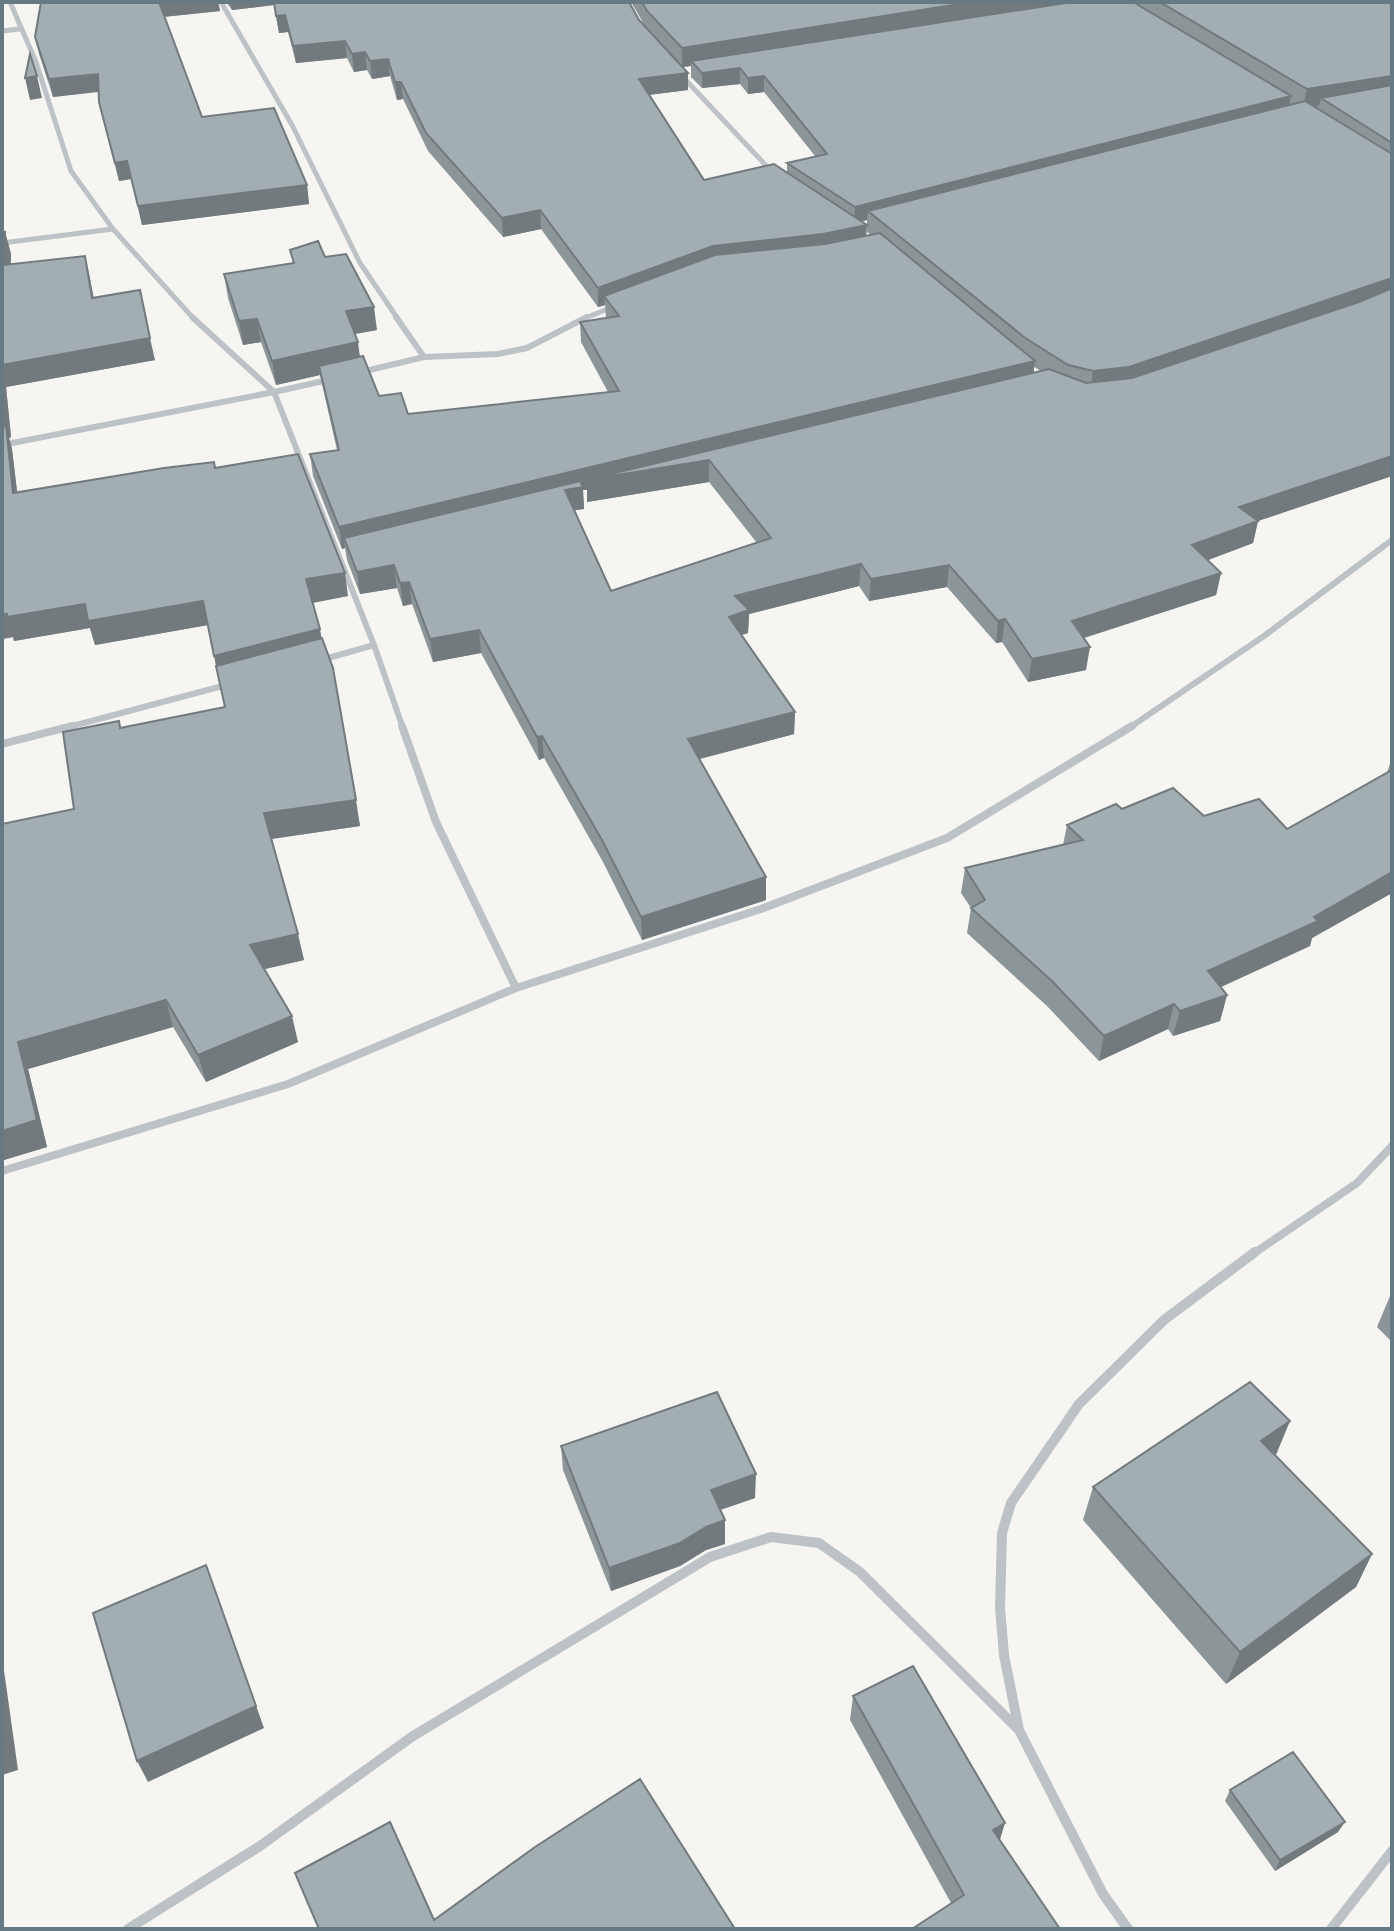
<svg xmlns="http://www.w3.org/2000/svg" width="1394" height="1931" font-family="'Titillium Web',sans-serif">
  <rect width="100%" height="100%" fill="#f6f5f2"/>
  <g fill="none" stroke-linecap="round" stroke-linejoin="round">
    <path stroke="#bcc2c5" stroke-width="5" d="M10 2 36 62 71 171 113 229 194 319
      M221 2 292 125 360 263 398 319
      M2 31 19 29
      M681 75 773 173
      M2 243 113 229
      M583 319 615 306"/>
    <path stroke="#bcc2c5" stroke-width="6" d="M396 317 424 357
      M361 372 424 357 498 354 527 348 587 317
      M328 380 274 392 374 645 403 728
      M2 445 274 392 192 317
      M321 660 374 645
      M65 728 230 684
      M1129 728 1264 636 1392 540"/>
    <path stroke="#bcc2c5" stroke-width="8" d="M402 726 436 822 516 988
      M2 744 72 726
      M2 1171 288 1084 516 988 761 909 947 838 1132 726
      M1253 1254 1357 1183 1392 1146"/>
    <path stroke="#bcc2c5" stroke-width="10" d="M128 1929 260 1846 413 1736 710 1557 771 1537 819 1543 860 1572 1019 1730
      M1128 1929 1103 1894 1019 1730 1004 1655 1000 1608 1002 1533 1011 1503 1079 1404 1164 1320 1255 1252
      M1331 1929 1392 1851"/>
  </g>
  <path fill="#8c9699" fill-rule="evenodd" d="M41 2H218L220 11 164 17 202 117 307 185 309 204 142 225 131 179 119 181 103 120 99 102V92L53 97 39 54 35 37Z
    M226 2H629L639 20 646 28 631 2H1392V476L1258 521 1253 543 1208 560 1221 573 1216 595 1084 638 1086 670 1028 682 1002 642 996 643 947 587 869 601 859 586 749 614 748 633 741 635 795 712 794 734 699 759 766 877V900L642 940 603 862 544 758 539 760 481 653 433 662 412 604 403 606 397 588 360 594 347 560 345 548 342 549 313 476 310 454 337 450 320 375 276 385 261 342 243 345 228 298 224 274 293 263 290 250 325 257 377 330 355 334 360 357 379 396 408 414 608 392 581 342 580 322 606 318 605 305 598 307 541 229 503 237 428 151 403 99 397 100 390 76 372 79 367 70 354 72 347 58 296 63 288 32 279 33 274 5 232 10ZM691 66V77L702 88 740 84 748 94 764 92 815 156 787 163V172L704 180 649 95 688 90 683 67ZM867 220V232L871 235 866 236 861 222ZM1034 367 1041 371 1034 373ZM709 482 757 543 611 591 574 510 584 509 583 490H587V502Z
    M5 232 11 254V264L85 256 94 298 155 360 6 387 11 437 9 438 12 449 17 492 215 468 348 596 313 603 321 638 360 826 272 839 304 960 265 969 298 1042 206 1082 173 1027 28 1069 47 1147 4 1160 2 1156V824L74 809 120 728 225 707 208 625 95 645 90 628 14 641 13 637 2 639V233Z
    M1392 757V893L1312 938 1310 946 1221 987 1227 995 1220 1021 1173 1036 1168 1029 1099 1061 1047 1006 967 933 971 908 961 893 965 868 1063 845 1067 825 1122 809 1204 816 1287 829 1387 773Z
    M1390 1296H1392V1342L1377 1327Z
    M561 1446 755 1498 720 1510 725 1520V1544L706 1550 680 1566 611 1591 563 1470Z
    M1276 1455 1372 1554 1356 1587 1226 1684 1083 1520 1093 1487Z
    M853 1696 1000 1840 1060 1929 951 1903 850 1720Z
    M1230 1790 1338 1832 1275 1871 1225 1801Z"/>
  <path fill="#727a7d" d="M158 2H218L220 11 161 17Z
    M230 2H273L274 5 232 10Z
    M972 2H1084L691 61V66L682 67V48Z
    M285 15 288 32 279 33 276 16Z
    M345 41 347 58 296 63 293 46Z
    M365 52 367 70 354 72 352 54Z
    M388 59 390 76 372 79 370 61Z
    M740 68V84L702 88V73Z
    M688 73V90L639 96V79Z
    M98 74 102 91 53 97 49 79Z
    M37 76 42 98 30 100 25 78Z
    M764 76V92L748 94V78Z
    M1392 76V94L1321 98 1319 106 1303 108 1307 89Z
    M395 82H401L403 99 397 100Z
    M1291 96 1288 112 868 211 867 220 854 223 855 207Z
    M127 161 131 179 119 181 115 163Z
    M307 185 309 204 142 225 138 206Z
    M540 210 541 229 503 237 502 218Z
    M867 225 866 244 604 296 605 305 598 307V288L713 246Z
    M5 232 11 254 10 287 4 265Z
    M85 256 90 278 97 320 92 298Z
    M1392 278V291L1090 393 1093 371Z
    M374 307 377 330 349 335 346 311Z
    M257 319 261 342 243 345 239 321Z
    M150 338 155 360 6 387 11 437 9 438 12 449 20 516 13 493 2 439V365Z
    M358 342 361 366H319L320 375 276 385 272 361Z
    M1035 361 1032 381 709 460V482L587 502V490H583L584 509 344 538 345 548 342 549 339 527Z
    M1392 456V476L1234 529 1239 507Z
    M1258 521 1253 543 1187 568 1192 545Z
    M861 564 859 586 749 614 748 633 729 639V617L735 596Z
    M394 565 397 588 360 594 357 572Z
    M949 565 947 587 869 601 871 579Z
    M345 573 348 596 310 603 306 579Z
    M1221 573 1216 595 1068 643 1072 621Z
    M409 582 412 604 403 606 400 583Z
    M203 601 208 625 95 645 90 628 14 641 13 637 2 639V614L85 604Z
    M1005 619 1002 642 996 643 998 621Z
    M320 629 324 652 219 680 214 656Z
    M479 630 481 653 433 662 430 639Z
    M1090 647 1086 670 1028 682 1032 659Z
    M795 712 794 734 688 762V739Z
    M542 736 544 758 539 760 537 737Z
    M356 800 360 826 270 839 264 813Z
    M1392 872V893L1312 938 1310 946 1201 996 1208 971 1314 917Z
    M766 877V900L642 940 641 917Z
    M298 934 304 960 256 971 250 945Z
    M1227 995 1220 1021 1173 1036 1180 1011Z
    M166 1000 173 1027 28 1069 47 1147 4 1160 2 1156V1131L18 1042Z
    M1174 1004 1168 1029 1099 1061 1104 1036Z
    M292 1016 298 1042 206 1082 198 1055Z
    M1290 1421 1276 1455 1261 1441Z
    M756 1474 755 1498 711 1513V1490Z
    M725 1520V1544L706 1550 680 1566 611 1591 609 1568 706 1527Z
    M1372 1554 1356 1587 1226 1684 1240 1652Z
    M206 1565 264 1728 148 1782 137 1761Z
    M2 1656 18 1770 2 1775Z
    M1345 1822 1338 1832 1275 1871 1280 1860Z
    M1005 1823 998 1846 993 1830Z"/>
  <path fill="#a3aeb2" stroke="#727a7d" stroke-width="2" d="M41 2H159L202 117 274 108 307 185 138 206 127 161 115 163 99 102 98 74 49 79 35 37Z
    M274 2H629L639 20 688 73 639 79 704 180 774 164 867 225 823 234 713 246 598 288 540 210 502 218 426 133 401 82H395L388 59 370 61 365 52 352 54 345 41 293 46 285 15 276 16Z
    M642 2H972L682 48 647 11Z
    M1072 2H1133L1291 96 855 207 787 163 827 154 764 76 748 78 740 68 702 73 691 61Z
    M1160 2H1392V76L1307 89Z
    M30 54 37 76 25 78Z
    M1392 85V143L1321 98Z
    M1305 101 1392 154V278L1129 367 1093 371 1068 365 1024 337 868 211Z
    M5 232 4 265 85 256 92 298 140 290 150 338 2 365V233Z
    M880 233 1035 361 339 527 310 454 339 450 319 366 363 356 379 396 401 393 408 414 619 391 580 322 619 316 604 296 715 255 825 244Z
    M318 241 325 257 346 254 374 307 346 311 358 342 272 361 257 319 239 321 224 274 294 263 290 250Z
    M1392 288V456L1239 507 1258 521 1192 545 1221 573 1072 621 1090 647 1032 659 1005 619 998 621 949 565 871 579 861 564 735 596 749 610 729 617 795 712 688 739 766 877 641 917 602 840 542 736 537 737 479 630 430 639 409 582 400 583 394 565 357 572 344 538 580 481 583 487 565 490 611 591 771 538 709 460 586 480 1049 369 1086 383 1132 378 1359 302Z
    M2 388 5 414 2 415Z
    M6 426 13 493 164 468 214 462 215 468 298 454 345 573 306 579 320 629 214 656 203 601 88 621 85 604 7 617V614H2V427Z
    M322 638 333 668 356 800 264 813 298 934 250 945 292 1016 198 1055 166 1000 18 1042 37 1120 2 1131V824L74 809 63 732 119 721 120 728 225 707 216 666Z
    M1392 770V872L1314 917 1318 921 1208 971 1227 995 1180 1011 1174 1004 1104 1036 1052 981 971 908 985 900 965 868 1083 840 1067 825 1116 804 1122 809 1173 788 1204 816 1259 799 1287 829Z
    M1250 1382 1290 1421 1261 1441 1372 1554 1240 1652 1093 1487Z
    M717 1392 756 1474 711 1490 725 1520 706 1527 680 1543 609 1568 561 1446Z
    M206 1565 256 1706 137 1761 93 1613Z
    M913 1666 1005 1823 993 1830 1060 1929H912L964 1895 853 1696Z
    M2 1728 5 1748 2 1749Z
    M1293 1752 1345 1822 1280 1860 1230 1790Z
    M640 1779 735 1929H319L295 1873 390 1822 434 1920 535 1847Z"/>
  <rect width="1394" height="1931" fill="none" stroke="#657a83" stroke-width="8"/>
</svg>
